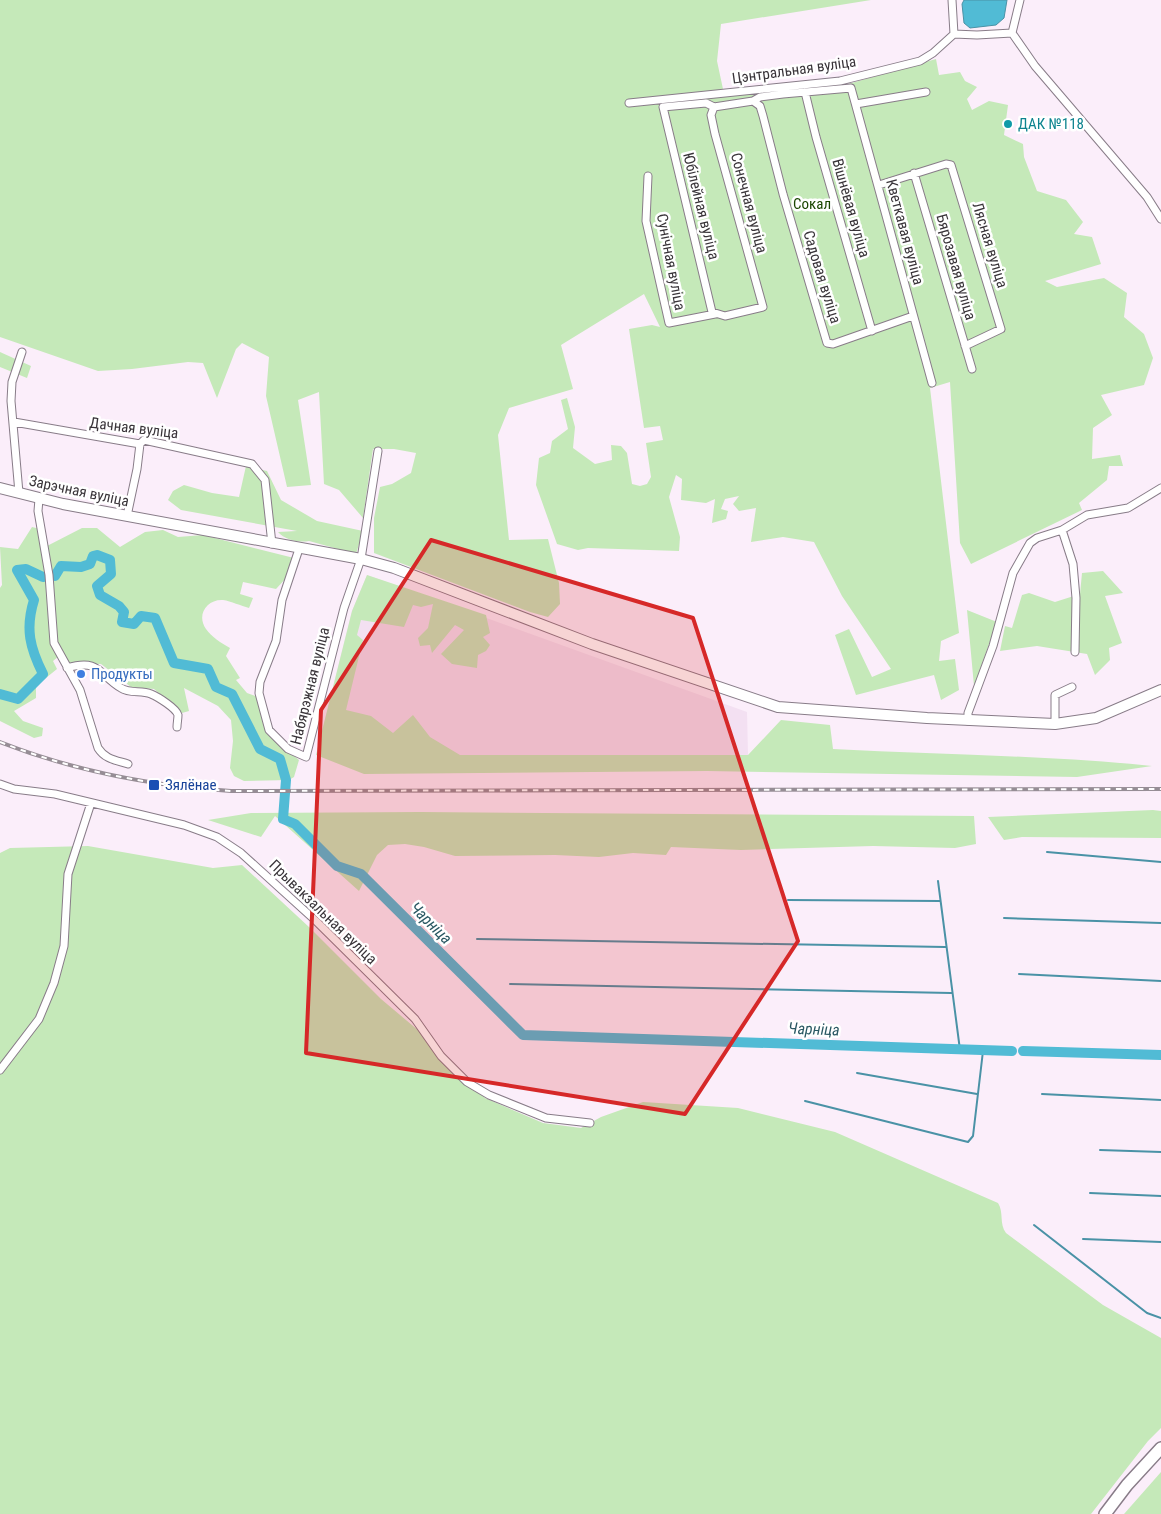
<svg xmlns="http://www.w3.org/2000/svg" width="1161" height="1514" font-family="'Roboto Condensed',sans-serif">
  <rect width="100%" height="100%" fill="#fbeefa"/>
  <path fill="#f3e0f2" d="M367 575 747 712 748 755H316L352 611Z"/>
  <path fill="#c5e9b9" d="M0 0H871L721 24 717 61 723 89 690 97 694 99 848 84 936 59 939 75 960 72 965 81 977 87 967 99 972 110 989 101 1008 105 1004 135 1023 144 1024 157 1037 191 1066 200 1083 222 1074 234 1092 237 1101 264 1045 281 1057 287 1104 278 1127 293 1124 317 1144 334 1153 358 1144 385 1101 395 1112 415 1093 428 1092 459 1120 455 1123 466H1109L1107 480 1079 503 1082 510 971 564 960 543 950 382 930 388 959 633 941 641 939 661 955 659 959 690 941 700 934 675 856 695 835 635 849 629 872 677 891 669 842 596 814 542 783 537 751 542 756 508 739 511 733 504 739 496 725 499 721 509 728 511 726 519 712 523 715 499 706 503 681 500 682 479 676 475 669 497 680 537 679 551 588 548 578 550 557 544 536 485 539 458 550 453 552 441 568 429 561 400 567 398 575 427 573 448 595 464 612 460 611 445 621 446 627 453 632 484 640 486 647 484 651 477 646 443 663 440 660 426 644 428 629 329 652 325 660 327 644 294 561 345 573 389 509 408 498 435 509 540 548 539 559 583 560 604 548 617 530 612 374 553V518L380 487 392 484 411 473 416 453 394 449H373L363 518 339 490 324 484 319 392 298 400 311 485 287 487 266 396 269 357 242 343 236 349 217 398 203 363 188 362 132 369 98 371 0 337Z
    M0 352 31 366 27 378 0 367Z
    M246 466 267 471 281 500 317 521 363 531 356 554 309 541C299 543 285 540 278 532L297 531 181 510 168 500 173 491 184 485 212 493 239 497Z
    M32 527 40 529 47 546 82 528H97L120 547 145 532 163 530 178 537 203 535 294 558 288 576 276 589 243 582 240 594 253 598 249 608C241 606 231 601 223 600 207 599 196 615 206 629 212 637 221 643 230 648L226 656 240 678 236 680 247 693 258 697 266 733 299 760 294 777 289 780 244 781 234 776 230 768 233 741 231 720 218 706 184 688 189 711 182 713 154 689 131 687 101 664 71 663 59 656 53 661 57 669 36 686V698L14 711 23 721 43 728 42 736 34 738 0 721V588L2 585 0 547 18 549Z
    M1103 571 1123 593 1105 596 1122 643 1109 648 1110 660 1095 675 1087 654 1037 646 1000 651 1005 626 1012 628 1022 595 1029 593 1055 602 1080 594 1082 573Z
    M367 575 486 615 490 633 483 637 490 645 486 651 478 655 477 668 452 664 441 654 464 630 455 625 432 653 430 645 420 646 418 638 428 628 433 604 421 607 413 605 404 627 361 620 357 635 363 640 346 710 371 716 393 733 413 715 430 737 460 755H748L781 720 830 725 833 749C940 755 1046 755 1152 766L1077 777 707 771 364 774 316 755 352 611Z
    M967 610 997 622 974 686Z
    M1153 810 1161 811V838L1022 837 1004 840 988 817Z
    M420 812 974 816 976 844 955 848 873 846 741 850 671 847 666 855 633 853 599 857 555 855 455 856 424 847 405 844 388 845 377 855 359 891 275 816 261 837 208 820 251 813Z
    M88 846 213 868 242 865 309 927 381 999 425 1036 485 1098 543 1123 581 1128 601 1117 643 1102 738 1108 835 1132 998 1203C1004 1212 999 1224 1006 1233L1103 1305 1161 1338V1428L1148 1441 1091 1514H0V853L10 848Z
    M1161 1472V1514H1124Z"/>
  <path fill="#51bbd5" stroke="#4a92a6" d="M964 0H1007L1004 18 996 25 970 28 964 23 962 4Z"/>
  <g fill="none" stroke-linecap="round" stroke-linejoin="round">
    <path stroke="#4a92a6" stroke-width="2" d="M1047 852 1161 862
      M938 881 960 1050
      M788 900 940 901
      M1004 918 1161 923
      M477 939 945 947
      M1019 974 1161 981
      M510 984 951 993
      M857 1073 977 1094
      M1042 1094 1161 1100
      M805 1101 968 1142 973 1136 983 1051
      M1100 1150 1161 1152
      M1090 1193 1161 1196
      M1034 1225 1147 1313 1161 1318
      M1083 1239 1161 1242"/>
    <path stroke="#51bbd5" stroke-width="10" d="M55 576 61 566 81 567 90 564 93 556 97 555 110 560 111 574 97 586 100 595 119 606 124 612 122 622 134 624 141 616 155 618 174 663 208 669 216 687 232 694 260 749 280 759 286 780 283 819 295 824 337 866 361 874 523 1035 1012 1051
      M0 694 18 699 43 674C30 648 25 629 34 600L17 570 26 569 43 577
      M1023 1051 1161 1055"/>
    <g stroke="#887c88" stroke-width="9">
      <path id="street" d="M952 0 954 34
        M1012 33 1035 66 1147 197 1161 219
        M805 92 816 137 872 331
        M753 101 760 106 763 116 783 194 827 343 833 344 913 316
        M629 103 840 81 920 61 933 53 954 34 977 35 1012 33 1020 0
        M856 104 926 92
        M714 107 711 115 715 134 763 307 725 316 712 312 663 107 706 103 714 107 753 101 760 97 783 94 851 88 932 383
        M914 173 972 369
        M648 176 646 221 669 323 715 314
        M879 185 946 164 951 165 1001 329 965 346
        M14 422 140 444 144 440 252 464 265 480 272 544
        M19 493 11 401 12 382 22 352
        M39 499 38 511 49 575 54 643 80 690 98 748C105 759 115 760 128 764
        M127 516 137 469 140 444
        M1062 530 1073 564 1076 598 1075 652
        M299 549 282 600 276 641 260 682 259 693 269 730 288 749 306 757 344 608 361 559 378 451
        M67 668C100 658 99 675 121 688 130 694 141 690 151 694 158 697 176 708 178 715 178 719 177 723 177 727
        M968 721V713L993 646 1013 573 1030 543 1037 538 1062 530 1087 515 1128 508 1161 488
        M1055 724V695L1072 687
        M0 784 14 789 55 794 184 825 217 837 241 853 316 921 415 1019 441 1056 467 1082 489 1095 546 1118 590 1123
        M0 1070 39 1019 54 983 64 946 68 874 91 803"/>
    </g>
    <g stroke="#887c88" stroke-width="12">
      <path id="secondary" d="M0 488 63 504 361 559 394 568 592 644 778 707 927 718 1055 724 1096 718 1161 690"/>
    </g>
    <g stroke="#887c88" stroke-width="14">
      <path id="primary" d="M1105 1514 1127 1485 1161 1448"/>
    </g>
    <use href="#street" stroke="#fff" stroke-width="7"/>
    <use href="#secondary" stroke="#fff" stroke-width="10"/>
    <use href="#primary" stroke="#fff" stroke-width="11"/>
    <g stroke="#968d95" stroke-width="4">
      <path id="rail" d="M0 742C74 771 152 786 231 791L1161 789"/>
    </g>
    <use href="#rail" stroke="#fff" stroke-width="2" stroke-dasharray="5.5" stroke-linecap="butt"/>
  </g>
  <path fill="#d62828" fill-opacity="0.2" stroke="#d62828" stroke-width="4" stroke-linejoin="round" d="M431 540 693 618 798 941 685 1114 306 1053 321 710Z"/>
  <circle fill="#0f9aa8" stroke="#fff" stroke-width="2" cx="1008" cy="124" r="5"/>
  <circle fill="#3f7fe0" stroke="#fff" stroke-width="2" cx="81" cy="674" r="5"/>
  <rect fill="#1a4fb4" stroke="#fff" stroke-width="2" x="148" y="779" width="12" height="12" rx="2.5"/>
  <g text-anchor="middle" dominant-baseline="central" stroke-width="5" stroke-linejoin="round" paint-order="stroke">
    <g font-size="15" fill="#393439" stroke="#fff">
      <text transform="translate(794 70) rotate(-8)">Цэнтральная вуліца</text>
      <text transform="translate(749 203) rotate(75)">Сонечная вуліца</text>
      <text transform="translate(701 206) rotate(76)">Юбілейная вуліца</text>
      <text transform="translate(851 208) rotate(74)">Вішнёвая вуліца</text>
      <text transform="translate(905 232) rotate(75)">Кветкавая вуліца</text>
      <text transform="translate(990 245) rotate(73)">Лясная вуліца</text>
      <text transform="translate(671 262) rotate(79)">Сунічная вуліца</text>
      <text transform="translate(956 267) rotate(74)">Бярозавая вуліца</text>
      <text transform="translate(822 277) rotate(73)">Садовая вуліца</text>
      <text transform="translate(134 428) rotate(7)">Дачная вуліца</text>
      <text transform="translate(79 491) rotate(12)">Зарэчная вуліца</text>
      <text transform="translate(310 686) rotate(-76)">Набярэжная вуліца</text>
      <text transform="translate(323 912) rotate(44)">Прывакзальная вуліца</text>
    </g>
    <g font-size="15" fill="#0d838f" stroke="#fff" text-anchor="start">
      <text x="1018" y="124">ДАК №118</text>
    </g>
    <g font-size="15" fill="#1a4601" stroke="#fff">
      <text x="812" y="204">Сокал</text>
    </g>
    <g font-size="15" fill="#366cbe" stroke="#fff" text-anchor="start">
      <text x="91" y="674">Продукты</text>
    </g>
    <g font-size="15" fill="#164399" stroke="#fff" text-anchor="start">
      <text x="165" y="785">Зялёнае</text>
    </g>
    <g font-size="16" font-style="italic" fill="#295762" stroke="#fff">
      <text transform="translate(431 923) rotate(45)">Чарніца</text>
      <text transform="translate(814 1029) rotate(2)">Чарніца</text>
    </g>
  </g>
</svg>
